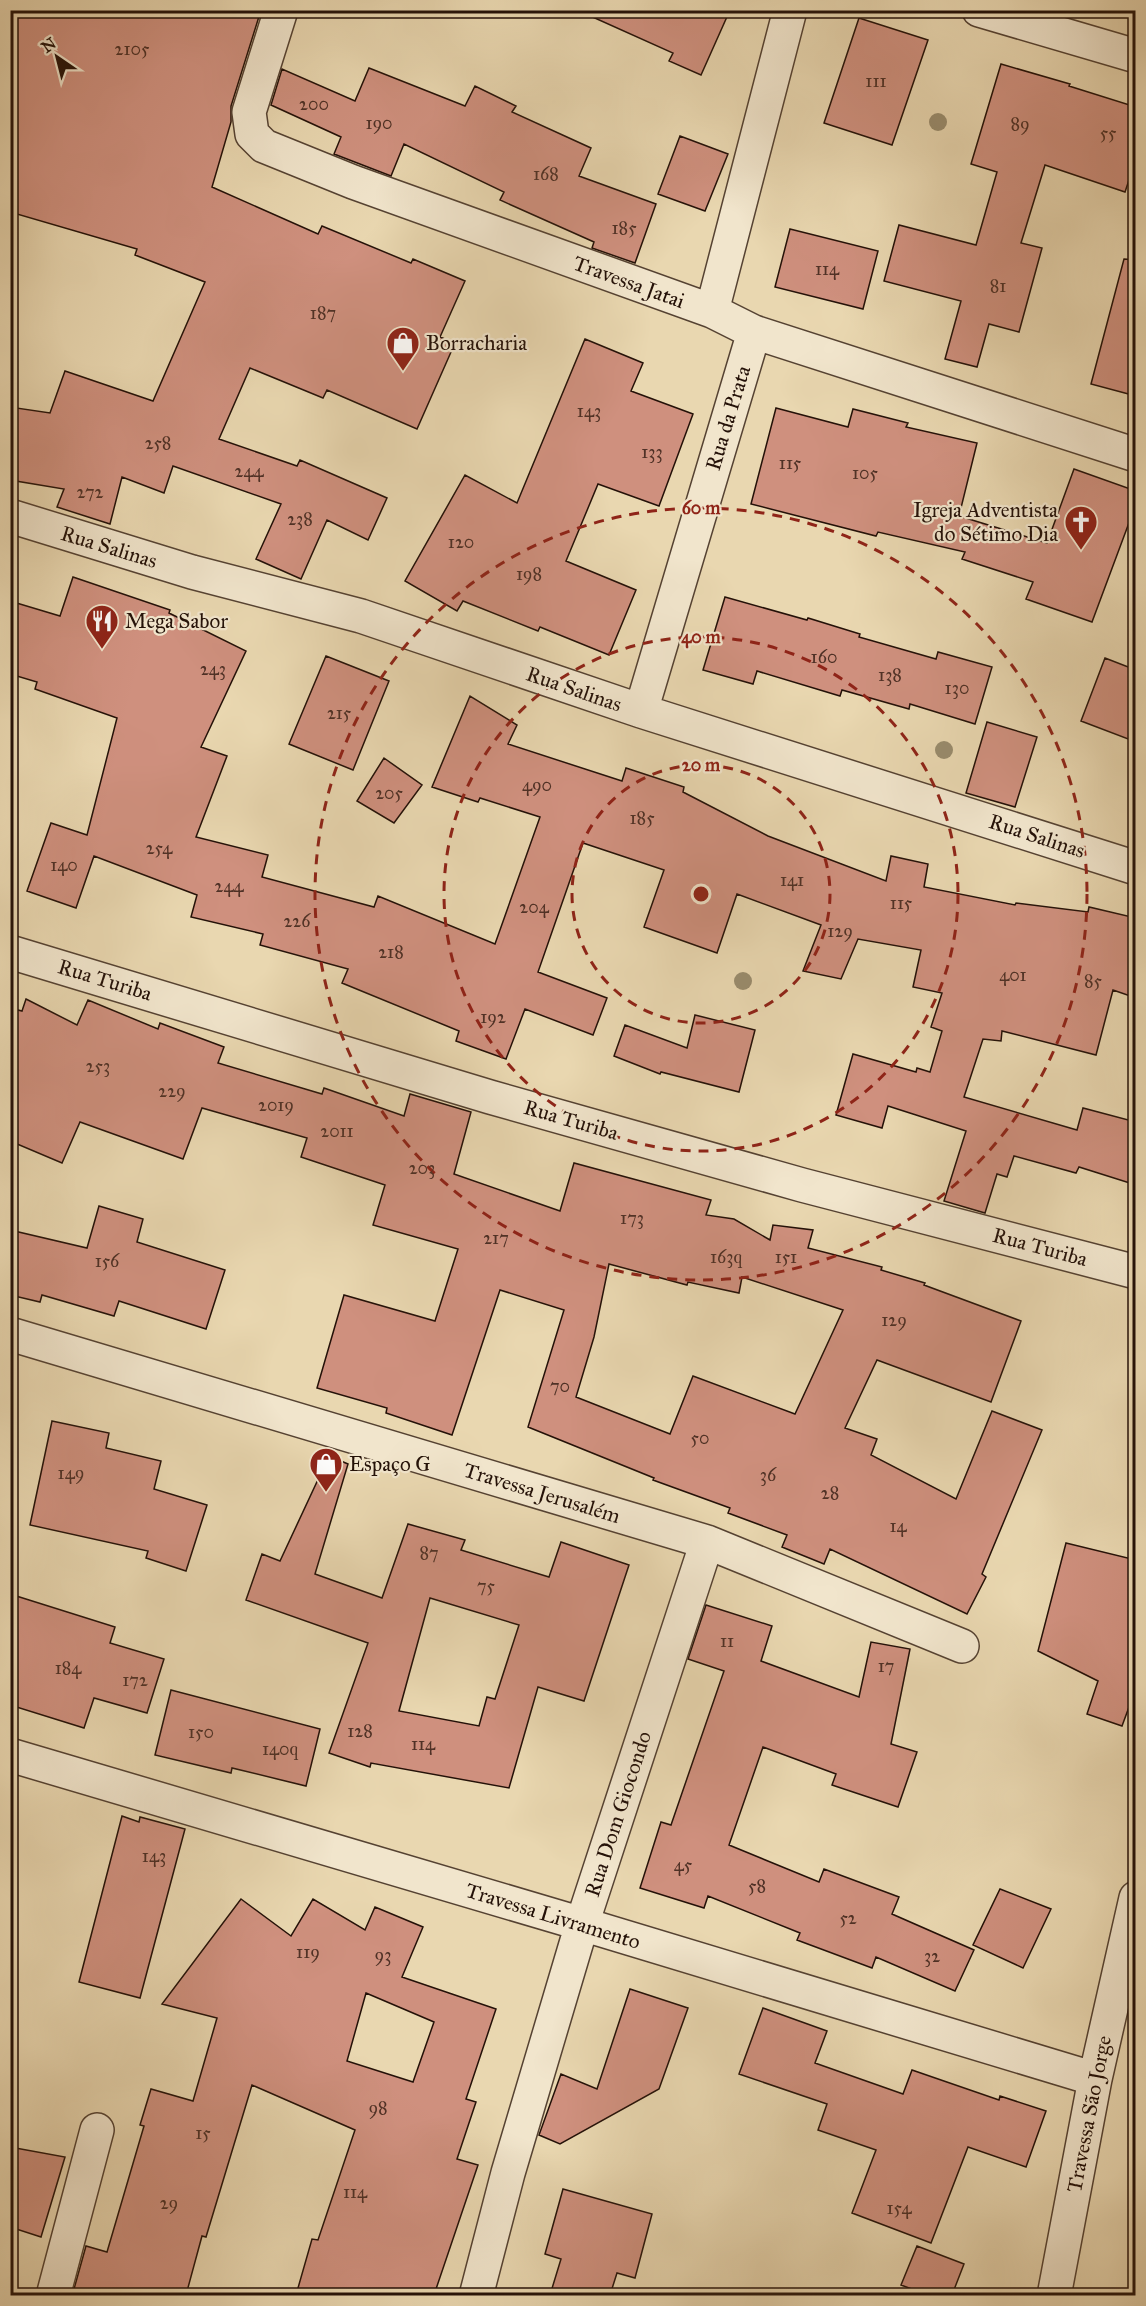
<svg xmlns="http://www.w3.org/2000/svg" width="1146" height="2306" font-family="'IM FELL Great Primer',serif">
  <rect width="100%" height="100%" fill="#e9d7b0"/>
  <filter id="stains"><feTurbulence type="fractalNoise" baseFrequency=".00333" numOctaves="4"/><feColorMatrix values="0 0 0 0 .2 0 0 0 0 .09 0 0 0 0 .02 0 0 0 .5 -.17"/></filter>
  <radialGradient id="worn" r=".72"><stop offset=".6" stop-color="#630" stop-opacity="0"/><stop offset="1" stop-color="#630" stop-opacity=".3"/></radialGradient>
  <path fill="#cf907e" stroke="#241108" stroke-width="1.5" fill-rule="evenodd" d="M10 10H261L231 106V122L212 187 318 234 322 226 411 263 413 259 465 281 440 337 455 343 417 429 327 390 323 398 250 368 219 439 297 466 300 460 387 498 368 540 327 520 301 579 256 559 281 504 173 466 164 493 122 477 110 524 57 507 64 489 10 480V407L50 413 65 371 153 401 205 282 135 255 137 249 10 212Z
    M577 10H730L701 75 669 61 673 53Z
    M859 18 928 40 892 145 824 123Z
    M1001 64 1070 84 1069 86 1136 107V159L1125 192 1045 165 1021 243 1042 248 1019 332 989 324 977 367 945 359 961 301 884 281 899 225 976 245 997 172 971 164Z
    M369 68 465 106 475 86 516 106 512 112 591 148 579 176 656 204 635 263 592 248 594 242 500 200 504 192 404 144 391 176 334 154 341 137 271 105 282 69 355 101Z
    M680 136 728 154 705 211 658 194Z
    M790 229 878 251 863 309 775 287Z
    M1124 259 1136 260V396L1091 384Z
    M585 339 643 363 631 391 693 414 659 506 598 484 566 561 636 590 609 655 540 627 538 631 463 601 457 611 405 581 465 475 517 503Z
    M776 408 848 427 853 409 908 423 906 427 977 443 959 516 1047 543 1074 469 1136 491V504L1092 622 1026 599 1033 582 962 559 965 552 878 532 876 536 751 504Z
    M73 577 170 610 169 613 246 651 201 747 227 756 196 837 268 855 262 877 374 907 378 896 495 944 540 817 480 798 478 802 432 787 470 696 517 725 508 744 622 781 626 768 684 787 683 792 768 836 886 881 891 856 928 864 924 887 1015 905 1016 903 1088 912 1089 907 1136 918V998L1113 990 1096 1055 1002 1031 1001 1041 983 1039 964 1097 1077 1130 1083 1108 1136 1122V1185L1079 1167 1076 1173 1014 1156 1007 1177 997 1174 985 1213 944 1201 966 1131 888 1106 882 1128 836 1115 853 1054 916 1072 917 1068 930 1072 942 1031 931 1027 942 993 913 987 921 950 858 939 841 979 803 971 821 925 737 894 717 953 644 927 664 870 583 843 538 972 607 998 593 1035 525 1009 506 1059 456 1041 459 1031 342 983 348 969 260 945 263 934 191 917 197 895 94 856 76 908 27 891 51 823 87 835 117 718 35 689 37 682 10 674V601L60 616Z
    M725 597 807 620 808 618 860 634 859 637 936 659 938 652 992 667 975 724 910 704 909 709 842 690 840 696 757 671 753 684 703 670Z
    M326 656 389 681 353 770 289 744Z
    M1105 658 1136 670V742L1081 721Z
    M987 722 1037 737 1015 807 966 793Z
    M384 758 422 785 394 823 357 801Z
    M26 999 77 1025 88 1000 158 1029 160 1023 224 1047 218 1063 322 1094 324 1088 404 1116 410 1094 471 1112 454 1174 560 1211 574 1163 711 1200 706 1215 734 1219 770 1240 773 1225 813 1230 808 1248 882 1267 881 1270 925 1283 924 1285 1021 1321 991 1402 877 1360 845 1428 877 1439 871 1455 956 1499 992 1411 1042 1430 982 1574 986 1577 967 1614 830 1549 824 1564 782 1547 787 1535 728 1513 730 1508 653 1480 654 1478 528 1427 564 1310 500 1290 452 1435 386 1413 387 1408 317 1388 344 1295 435 1321 458 1249 373 1225 385 1185 301 1157 307 1138 202 1108 183 1159 80 1122 62 1163 10 1141V1008L22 1011ZM609 1264 687 1285 688 1282 739 1293 742 1277 843 1310 795 1414 693 1376 670 1434 576 1397 594 1337Z
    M695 1015 755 1030 739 1092 661 1072 660 1074 614 1056 625 1025 687 1048Z
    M99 1206 143 1219 137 1242 225 1270 206 1329 119 1301 114 1316 42 1295 40 1302 10 1295V1230L87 1248Z
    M52 1421 109 1433 106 1448 161 1461 154 1489 207 1505 186 1571 146 1558 148 1551 30 1525Z
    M329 1456 348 1464 315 1574 382 1598 408 1524 465 1540 461 1550 549 1577 561 1542 629 1565 584 1701 538 1687 509 1788 371 1763 370 1767 329 1753 368 1643 246 1600 262 1554 280 1561ZM430 1598 519 1625 495 1699 487 1697 479 1726 399 1711Z
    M1066 1543 1136 1560V1688L1122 1726 1087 1714 1098 1681 1038 1651Z
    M10 1594 115 1627 110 1643 164 1659 147 1713 94 1698 84 1728 10 1705Z
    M706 1605 772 1626 761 1661 859 1697 871 1642 910 1649 891 1744 917 1752 898 1807 832 1785 836 1774 763 1747 729 1845 819 1882 824 1869 899 1897 892 1914 974 1950 955 1991 876 1957 872 1968 797 1940 800 1933 708 1896 704 1908 640 1888 661 1822 671 1825 724 1671 688 1659Z
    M171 1690 320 1729 306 1786 232 1768 231 1773 155 1755Z
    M122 1816 139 1822 140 1817 185 1829 140 1998 79 1982Z
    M1000 1889 1051 1909 1023 1968 973 1945Z
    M241 1899 291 1936 313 1899 365 1930 375 1907 423 1927 402 1977 496 2009 466 2099 476 2102 457 2159 478 2165 434 2295H296L312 2239 318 2240 355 2130 252 2085 206 2237 202 2236 186 2295H100L74 2289 86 2246 107 2252 144 2126 140 2125 151 2089 193 2101 217 2018 162 2004ZM366 1993 434 2022 413 2082 347 2061Z
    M630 1989 688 2008 659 2089 560 2144 539 2135 561 2074 597 2089Z
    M763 2008 827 2031 815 2063 903 2094 912 2070 999 2100 1000 2096 1046 2111 1026 2167 968 2147 931 2243 852 2213 876 2150 818 2130 827 2104 739 2074Z
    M10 2147 65 2157 41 2237 10 2227Z
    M563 2189 652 2214 635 2278 617 2273 610 2295H550L561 2259 545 2254Z
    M917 2246 964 2264 952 2295H928L901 2285Z"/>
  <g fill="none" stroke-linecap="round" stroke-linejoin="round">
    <g stroke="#554232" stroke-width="36">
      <path id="minor" d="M281 10 249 112 252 134 264 146 353 182 712 311 754 332 1136 455
        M979 10 1136 56
        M712 311 790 10
        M10 516 192 572 361 616 641 711 1136 868
        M641 711 754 332
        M10 952 490 1097 802 1185 1136 1272
        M10 1334 707 1542 962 1646
        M10 1755 582 1924 1095 2079
        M53 2296 97 2130
        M476 2296 508 2173 582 1924 707 1542
        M1054 2296 1095 2079 1136 1898"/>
    </g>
    <use href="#minor" stroke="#f1e5cc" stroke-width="33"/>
  </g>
  <g fill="#998c6d">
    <circle cx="938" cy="122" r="9"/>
    <circle cx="944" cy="750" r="9"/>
    <circle cx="743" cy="981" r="9"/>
  </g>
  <g fill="none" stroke="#8f2418" stroke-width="3" stroke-dasharray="10 8">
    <circle cx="701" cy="894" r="129"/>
    <circle cx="701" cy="894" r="257"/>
    <circle cx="701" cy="894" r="386"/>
  </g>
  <defs>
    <g id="shop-pin" transform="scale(1.725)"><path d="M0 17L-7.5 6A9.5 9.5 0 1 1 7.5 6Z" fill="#8f2418" stroke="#f1e5cc"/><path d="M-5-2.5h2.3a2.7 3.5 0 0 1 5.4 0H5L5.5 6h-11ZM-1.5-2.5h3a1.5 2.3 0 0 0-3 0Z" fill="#fff"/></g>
    <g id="church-pin" transform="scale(1.725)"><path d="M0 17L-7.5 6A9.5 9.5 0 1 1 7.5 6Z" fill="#8f2418" stroke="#f1e5cc"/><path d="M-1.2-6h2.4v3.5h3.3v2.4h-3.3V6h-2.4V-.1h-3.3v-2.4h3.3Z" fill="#fff"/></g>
    <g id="restaurant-pin" transform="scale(1.725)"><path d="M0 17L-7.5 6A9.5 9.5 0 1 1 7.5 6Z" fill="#8f2418" stroke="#f1e5cc"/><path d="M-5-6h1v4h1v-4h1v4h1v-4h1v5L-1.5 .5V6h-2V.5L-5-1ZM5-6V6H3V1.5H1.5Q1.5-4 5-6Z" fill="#fff"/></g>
  </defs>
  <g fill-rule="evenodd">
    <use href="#shop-pin" x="403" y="343"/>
    <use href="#church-pin" x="1081" y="522"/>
    <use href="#restaurant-pin" x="102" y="621"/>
    <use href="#shop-pin" x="326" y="1464"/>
  </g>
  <g text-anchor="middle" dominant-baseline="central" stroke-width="4.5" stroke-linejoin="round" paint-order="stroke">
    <g font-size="18" fill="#4f3126">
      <text x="132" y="49">2105</text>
      <text x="876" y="81">111</text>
      <text x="314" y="104">200</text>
      <text x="379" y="123">190</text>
      <text x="1020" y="124">89</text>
      <text x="1108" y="133">55</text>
      <text x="546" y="174">168</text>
      <text x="624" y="228">185</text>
      <text x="827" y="269">114</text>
      <text x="998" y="286">81</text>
      <text x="323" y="313">187</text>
      <text x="589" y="411">143</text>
      <text x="158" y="443">258</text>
      <text x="652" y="452">133</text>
      <text x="790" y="463">115</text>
      <text x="249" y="471">244</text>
      <text x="865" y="473">105</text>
      <text x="90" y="492">272</text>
      <text x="300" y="519">238</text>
      <text x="461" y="542">120</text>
      <text x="529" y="574">198</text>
      <text x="824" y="657">160</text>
      <text x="213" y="669">243</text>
      <text x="890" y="675">138</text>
      <text x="957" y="688">130</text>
      <text x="339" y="713">215</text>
      <text x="537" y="785">490</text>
      <text x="389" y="793">205</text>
      <text x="642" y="818">185</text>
      <text x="159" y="848">254</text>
      <text x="64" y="865">140</text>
      <text x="792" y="880">141</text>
      <text x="229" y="886">244</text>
      <text x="901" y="903">115</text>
      <text x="534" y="907">204</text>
      <text x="297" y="921">226</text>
      <text x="840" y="931">129</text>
      <text x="391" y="952">218</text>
      <text x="1013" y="975">401</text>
      <text x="1093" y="981">85</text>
      <text x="493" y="1017">192</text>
      <text x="98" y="1066">253</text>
      <text x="172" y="1091">229</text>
      <text x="276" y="1105">2019</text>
      <text x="337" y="1131">2011</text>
      <text x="422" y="1168">203</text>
      <text x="632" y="1218">173</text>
      <text x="496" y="1238">217</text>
      <text x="726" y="1257">163q</text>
      <text x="786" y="1257">151</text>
      <text x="107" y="1261">156</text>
      <text x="894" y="1320">129</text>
      <text x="560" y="1386">70</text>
      <text x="700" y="1438">50</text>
      <text x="71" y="1473">149</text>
      <text x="768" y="1475">36</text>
      <text x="830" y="1493">28</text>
      <text x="898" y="1526">14</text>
      <text x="429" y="1553">87</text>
      <text x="486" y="1586">75</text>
      <text x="727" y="1641">11</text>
      <text x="886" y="1666">17</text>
      <text x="68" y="1668">184</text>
      <text x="135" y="1680">172</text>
      <text x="360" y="1731">128</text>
      <text x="201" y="1732">150</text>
      <text x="423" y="1744">114</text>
      <text x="280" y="1749">140q</text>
      <text x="154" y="1856">143</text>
      <text x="683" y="1865">45</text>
      <text x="757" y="1886">58</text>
      <text x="848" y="1918">52</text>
      <text x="308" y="1952">119</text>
      <text x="383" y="1955">93</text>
      <text x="932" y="1956">32</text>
      <text x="378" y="2108">98</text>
      <text x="203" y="2133">15</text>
      <text x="355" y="2192">114</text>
      <text x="169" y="2203">29</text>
      <text x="899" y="2208">154</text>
    </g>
    <g font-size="21" fill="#241108" stroke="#f1e5cc">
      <text transform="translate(629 282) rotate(20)">Travessa Jatai</text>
      <text transform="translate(728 418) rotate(-73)">Rua da Prata</text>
      <text transform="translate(109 547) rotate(17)">Rua Salinas</text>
      <text transform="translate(574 689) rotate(19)">Rua Salinas</text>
      <text transform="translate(1037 836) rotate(18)">Rua Salinas</text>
      <text transform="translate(105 980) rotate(17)">Rua Turiba</text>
      <text transform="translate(571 1120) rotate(16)">Rua Turiba</text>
      <text transform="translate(1040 1247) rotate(15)">Rua Turiba</text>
      <text transform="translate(542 1493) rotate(17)">Travessa Jerusalém</text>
      <text transform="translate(618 1814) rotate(-72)">Rua Dom Giocondo</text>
      <text transform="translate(553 1916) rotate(17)">Travessa Livramento</text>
      <text transform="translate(1089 2114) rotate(-79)">Travessa São Jorge</text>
    </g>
    <g font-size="21" fill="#241108" stroke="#f1e5cc" text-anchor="start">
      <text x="426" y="343">Borracharia</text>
      <text x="1058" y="510" text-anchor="end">Igreja Adventista<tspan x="1058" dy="24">do Sétimo Dia</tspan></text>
      <text x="125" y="621">Mega Sabor</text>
      <text x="349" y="1464">Espaço G</text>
    </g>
  </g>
  <circle cx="701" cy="894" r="9" fill="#8f2418" stroke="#f1e5cc" stroke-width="3"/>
  <g font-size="18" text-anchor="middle" font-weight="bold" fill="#8f2418" stroke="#f1e5cc" stroke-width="4.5" stroke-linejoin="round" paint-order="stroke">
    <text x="701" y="514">60 m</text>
    <text x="701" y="643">40 m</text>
    <text x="701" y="771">20 m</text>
  </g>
  <rect width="1146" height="2306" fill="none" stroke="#e9d7b0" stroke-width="36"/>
  <rect x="12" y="12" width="1122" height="2282" fill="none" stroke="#241108" stroke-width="3"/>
  <rect x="18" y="18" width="1110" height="2270" fill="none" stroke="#241108" stroke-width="1.5"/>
  <g transform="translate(57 57) rotate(325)" stroke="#f1e5cc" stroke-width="4.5" paint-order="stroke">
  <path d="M0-4.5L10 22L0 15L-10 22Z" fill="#241108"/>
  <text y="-9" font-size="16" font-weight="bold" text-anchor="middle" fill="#241108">N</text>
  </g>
  <rect width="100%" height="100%" filter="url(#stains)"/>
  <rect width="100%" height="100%" fill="url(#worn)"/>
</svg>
